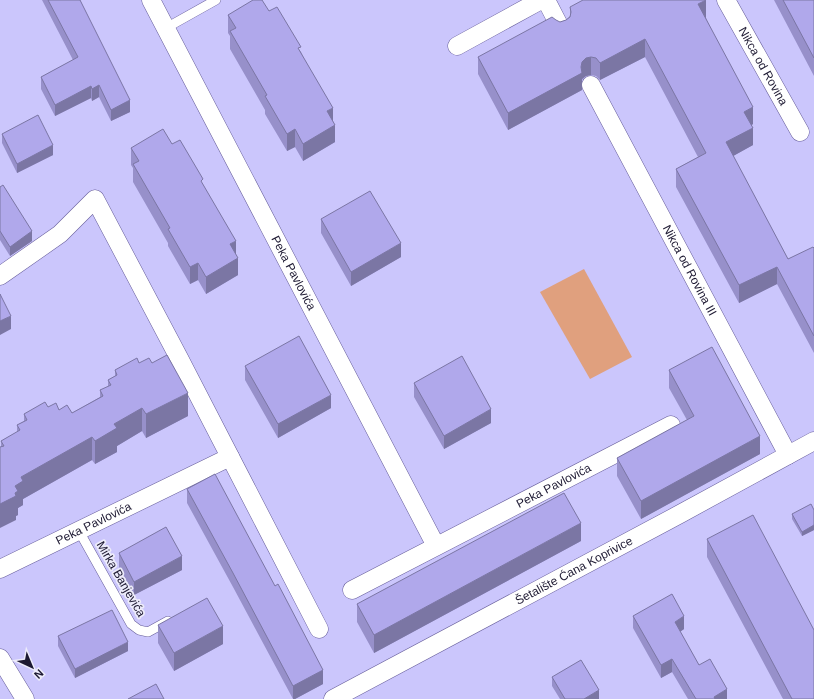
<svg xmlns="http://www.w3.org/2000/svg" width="814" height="699" font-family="Arial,sans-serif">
  <rect width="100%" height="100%" fill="#cbc6fc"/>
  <path fill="#e0a07e" d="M584 269 632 357 590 379 540 292Z"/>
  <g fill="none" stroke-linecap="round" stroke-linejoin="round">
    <g stroke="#675e9b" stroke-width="10">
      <path id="lane" d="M166 28 216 0
        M79 531 131 624 139 630 148 632 168 621"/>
    </g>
    <g stroke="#675e9b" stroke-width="19">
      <g id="street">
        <path id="s1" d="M151 0 436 546"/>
        <path d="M546 0 561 29"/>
        <path id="s2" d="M726 0 800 132"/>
        <path d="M457 46 541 0"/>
        <path id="s3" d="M591 85 788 455"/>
        <path d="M0 276 60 234 95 199 179 358 319 629"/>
        <path id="s4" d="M0 569 230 457"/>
        <path id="s5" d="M352 590 671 425"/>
        <path d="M0 658 25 699"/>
        <path id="s6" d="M333 699 680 514 814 441"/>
      </g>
    </g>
    <use href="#lane" stroke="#fff" stroke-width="9"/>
    <use href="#street" stroke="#fff" stroke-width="18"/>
  </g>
  <path fill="#9790ca" d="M42 0H80L130 112 111 121 99 97 92 101 91 98 55 116 41 89V77L73 60Z
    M774 0H814V76Z
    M570 7 706 18 753 124 752 125 753 145 733 156 788 259 814 248V353L777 284 739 303 676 187V169L698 157 645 57 600 80 596 76 591 75 586 76 582 80V90L508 130 478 74V57L560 22 566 20 570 16Z
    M269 11 301 52 333 121 335 142 303 161 295 147 287 151 265 114V110L230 49V36L228 33V15Z
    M2 134 53 155 17 173 2 143Z
    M172 144 203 185 236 254 238 275 206 294 198 280 190 284 168 246V243L133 182V168L131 165V148Z
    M0 187 32 241 10 256 0 240Z
    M321 219 401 257 351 286 321 233Z
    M139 363H152L188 416 146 438 142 431 117 446V452L95 464 92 460 23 499V505L18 508V515L16 516V520L1 447V441L17 432V425L24 421V414L48 407 72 413 100 397V390L108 387V380L115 376V370Z
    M245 366 331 408 278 438 245 380Z
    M669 370 760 454 641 519 617 476V458L687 420 669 388Z
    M414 383 491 423 444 449 414 397Z
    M187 489 323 684 295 699H293L233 587 187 503Z
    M814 510V530L802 536 792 519V514Z
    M707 539 814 699H783L707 557Z
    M581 541 374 653 357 622V604Z
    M119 553 182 570 134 595 119 567Z
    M633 616 684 629 680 632 699 665 727 699H688L672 672 661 678 633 628Z
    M158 625 223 644 174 671 158 643Z
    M58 636 128 651 75 678 58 646Z
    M552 677 599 699H560L552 686Z"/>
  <path fill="#7b76a4" d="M706 0V18L698 22V4Z
    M645 39V57L600 80V63Z
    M591 57V75L586 76 582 79V90L508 130V113L581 67 582 62 586 58Z
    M99 85V97L92 101V89Z
    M91 86V98L55 116V105Z
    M130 100V112L111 121V110Z
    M753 107V124L744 129V112Z
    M333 108V125L327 111Z
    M335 125V142L303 161V144Z
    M753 128V145L726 160V142Z
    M295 129V147L287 151V134Z
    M53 145V155L17 173V164Z
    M32 231V241L10 256V247Z
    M236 241V258L230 244Z
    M401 243V257L351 286V272Z
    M238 258V275L206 294V277Z
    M198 263V280L190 284V267Z
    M777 267V284L739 303V285Z
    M11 316V329L0 335V321Z
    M188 393V416L146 438V414Z
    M331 395V408L278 438V424Z
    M142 408V431L117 446V452L95 464V441L114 424Z
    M491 409V423L444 449V436Z
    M760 436V454L641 519V501Z
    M92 437V460L23 499V505L18 508V515L16 516V520L0 528V504L15 486 21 477Z
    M581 523V541L374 653V635Z
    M814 525V530L802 536V532Z
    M182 556V570L134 595V582Z
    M684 616V629L675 635V622Z
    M223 626V644L174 671V653Z
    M128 642V651L75 678V669Z
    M672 659V672L661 678V665Z
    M323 670V684L295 699H293V686Z
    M727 689V699H714V697Z
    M599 690V699H584Z"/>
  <path fill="#b0a8eb" stroke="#7b76a4" d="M48 0H80L130 100 111 110 99 85 92 89 91 86 55 105 41 77 78 57Z
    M253 0H262L269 11 277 7 301 47 298 48 333 108 327 111 335 125 303 144 295 129 287 134 265 96 267 95 230 31 236 28 228 15Z
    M583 0H706L698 4 753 107 744 112 753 128 726 142 788 259 813 247 814 248V336L777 267 739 285 676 169 706 153 645 39 600 63 596 58 591 57 586 58 582 62 581 67 582 73 508 113 478 57 552 17 556 20 560 22 566 20 570 17 571 12 570 7Z
    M783 0H814V58Z
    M38 115 53 145 17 164 2 134Z
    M163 129 172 144 180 140 203 179 201 181 236 241 230 244 238 258 206 277 198 263 190 267 168 229 170 228 133 164 139 161 131 148Z
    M3 185 32 231 10 247 0 231V187Z
    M370 191 401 243 351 272 321 219Z
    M0 294 11 316 0 321Z
    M299 336 331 395 278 424 245 366Z
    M712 347 760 436 641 501 617 458 694 416 669 370Z
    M167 355 188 393 146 414 142 408 114 424 117 428 95 441 92 437 21 477 23 481 15 486 18 491 15 493 16 496 0 504V447L4 446 1 441 20 430 17 425 27 420 24 414 45 402 48 407 56 403 59 410 67 405 72 413 103 396 100 390 111 385 108 380 117 375 115 370 137 358 139 363 149 358 152 363Z
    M462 356 491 409 444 436 414 383Z
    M215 474 275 586 278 584 323 670 293 686 233 573 187 489Z
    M564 493 581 523 374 635 357 604Z
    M811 504 814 510V525L802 532 792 514Z
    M753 515 814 630V699H792L707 539Z
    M166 527 182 556 134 582 119 553Z
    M672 594 684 616 675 622 699 665 710 659 727 689 714 697 715 699H696L672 659 661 665 633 616Z
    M207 598 223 626 174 653 158 625Z
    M112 610 128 642 75 669 58 636Z
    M581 660 599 690 584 699H565L552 677Z
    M156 684 164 699H128Z"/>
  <g text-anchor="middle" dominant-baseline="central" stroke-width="3.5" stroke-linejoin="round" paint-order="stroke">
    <g font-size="12" fill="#1d1932" stroke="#edecfa">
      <text stroke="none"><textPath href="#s2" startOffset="76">Nikca od Rovina</textPath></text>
      <text stroke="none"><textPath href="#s3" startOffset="210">Nikca od Rovina III</textPath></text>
      <text stroke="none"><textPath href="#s1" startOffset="308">Peka Pavlovića</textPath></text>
      <text stroke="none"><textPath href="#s5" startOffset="227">Peka Pavlovića</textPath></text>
      <text stroke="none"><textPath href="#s4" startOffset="104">Peka Pavlovića</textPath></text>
      <text stroke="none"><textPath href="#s6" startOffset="273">Šetalište Ćana Koprivice</textPath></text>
      <text transform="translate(121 579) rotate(60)">Mirka Banjevića</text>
    </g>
  </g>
  <g transform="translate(32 667) rotate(136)" stroke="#edecfa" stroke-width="3" paint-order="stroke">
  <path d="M0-3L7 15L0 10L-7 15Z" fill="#1d1932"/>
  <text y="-6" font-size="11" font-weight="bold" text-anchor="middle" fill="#1d1932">N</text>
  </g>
</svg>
